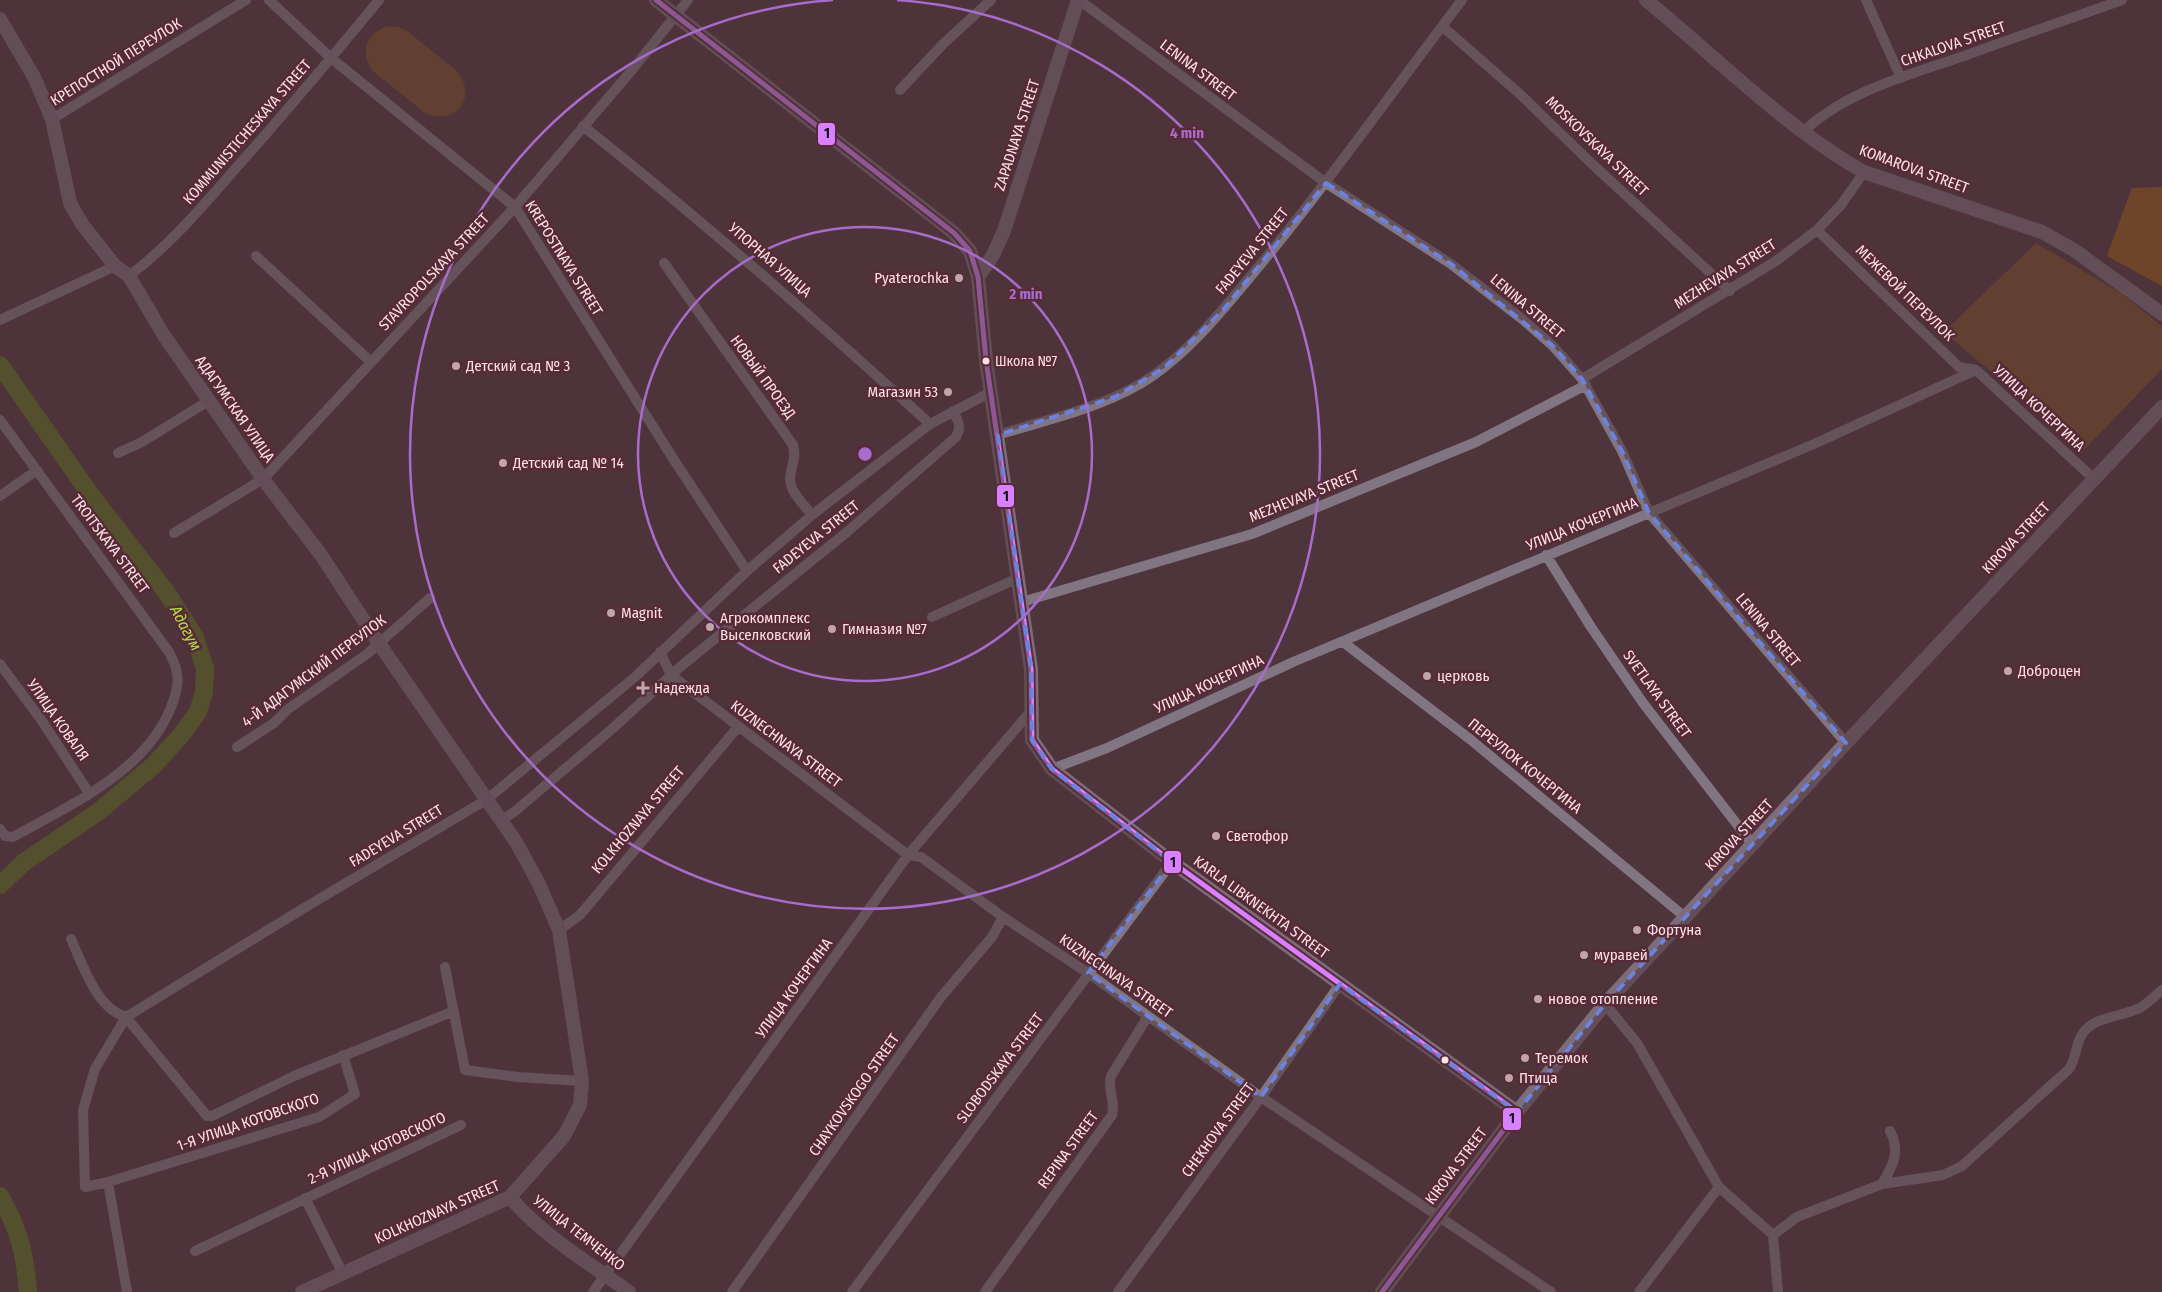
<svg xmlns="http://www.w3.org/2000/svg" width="2162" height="1292" font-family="'Fira Sans Condensed',sans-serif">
  <rect width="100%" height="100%" fill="#4e343b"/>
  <path fill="#784e28" d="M388 26 398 27 407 31 457 71C479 98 454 128 424 112L374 72C359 54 365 33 388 26Z
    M2036 243 2119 292 2162 326V369L2084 450 1944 332Z"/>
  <path fill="#965a15" d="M2162 187V286L2107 256 2132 188Z"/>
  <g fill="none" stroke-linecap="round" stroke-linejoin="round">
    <path stroke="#5b6f1b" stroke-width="18" d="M0 365 90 494 167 593 195 637 205 669 204 692 198 712 182 734 154 765 98 812 23 863 0 885
      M0 1196C19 1229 25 1254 28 1292"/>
    <path stroke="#817582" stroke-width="10" d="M269 0 331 58 515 207 674 460 747 571
      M1079 0 1326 183 1451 264 1522 319 1553 346 1582 379 1622 451 1649 513 1846 743
      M1866 0 1901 78
      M1442 26 1521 95 1590 162 1730 291
      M900 90 943 44 991 0
      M52 119 246 0
      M583 126C703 221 817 321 930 424
      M1803 132C1846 91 1909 75 1964 56 2016 37 2069 19 2122 0
      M1817 230 1959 367 1976 370
      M256 256 371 362
      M664 263 793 445C797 461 790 466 790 479 790 492 805 506 812 515
      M129 276C170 245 202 207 236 168 285 113 332 57 379 0
      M0 320 115 266
      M1582 379 1776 261 1817 230 1841 205 1864 172
      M0 420 169 652C171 657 175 663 176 669 179 679 177 690 174 699 152 769 72 804 13 837L5 836 0 829
      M998 435C1045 420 1097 409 1140 384 1189 355 1229 302 1265 259 1334 175 1396 86 1462 0
      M118 453 142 442 210 400
      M0 496 37 470
      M174 533 263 479 515 207 632 70 688 0
      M1546 555 1591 627 1643 703 1753 845
      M1022 602 1252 534 1476 442 1586 385
      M932 617 1018 578
      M1343 642 1471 740 1685 917
      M660 652 671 675
      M0 664 42 721 89 793
      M671 675 908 855 921 857 1003 917 1088 973 1261 1097 1551 1292
      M237 747 274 723 288 709 367 654 430 598
      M1052 769 1107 748 1293 662 1814 444 1976 370 2094 479
      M500 821 514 812 612 729 680 667 847 532 956 437C962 426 958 421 953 411
      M559 930 580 915 738 727
      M71 939C83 965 96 1008 126 1017L207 1116H212L294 1076 454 1011
      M445 967 465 1070 518 1077 582 1081
      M1605 1004 1637 1043 1719 1187 1773 1235 1778 1292
      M343 1055 355 1094 319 1117 108 1182 85 1187 83 1110 95 1069 126 1017 309 905 486 800 635 677 747 571 812 515 930 424 991 392
      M108 1182 127 1292
      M1882 1184C1893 1166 1901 1151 1890 1131
      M305 1198 342 1272
      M1773 1235 1797 1217 1882 1184 1943 1175 1962 1166 2069 1069C2077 1057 2075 1044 2083 1033 2093 1017 2124 1016 2140 1008 2148 1003 2155 996 2162 990
      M195 1251 461 1125
      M593 1292 908 855 1031 711
      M732 1292 941 997 992 937 1003 917
      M852 1292 1172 862
      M985 1292 1112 1115C1116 1102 1107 1090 1111 1076L1148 1016
      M1118 1292 1261 1097 1340 984
      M1639 1292 1719 1187"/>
    <path stroke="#7d6c79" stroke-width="14" d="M656 0 954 233 970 251 978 277 986 360 1031 669 1032 740 1052 769 1172 862 1517 1112
      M1646 0C1716 57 1786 128 1864 172L2042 232 2074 250 2162 314
      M0 19 34 77 52 119 70 203 82 224 115 266 129 276 163 334 263 479 321 555 378 642 516 842 538 882 559 930 582 1081 580 1105 564 1136 510 1197 302 1292
      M978 277 993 255 1004 231 1078 0
      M510 1197C540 1234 591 1264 629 1292
      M1382 1292 1517 1112 1605 1004 1846 743 2162 407"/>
    <g stroke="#582a37" stroke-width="9">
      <path id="bus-1" d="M656 0 954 233 970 251 978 277 986 360 1031 669 1032 740 1052 769 1172 862 1517 1112 1382 1292"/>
    </g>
    <use href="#bus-1" stroke="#d880ff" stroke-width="5"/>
  </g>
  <path d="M0 0H2162V1292H0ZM1326 183 1451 264 1553 346 1582 379 1622 451 1649 513 1846 743 1605 1004 1517 1112 1340 984 1261 1097 1088 973 1172 862 1052 769 1032 740 1031 669 998 435 1115 397 1164 368 1223 310Z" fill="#4e343b" fill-opacity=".55" fill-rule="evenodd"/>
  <path fill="none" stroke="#6b82de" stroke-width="4" stroke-dasharray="10 6" stroke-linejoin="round" d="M1326 183 1451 264 1553 346 1582 379 1622 451 1649 513 1846 743 1605 1004 1517 1112 1340 984 1261 1097 1088 973 1172 862 1052 769 1032 740 1031 669 998 435 1115 397 1164 368 1223 310Z"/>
  <g fill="none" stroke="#a86ccd" stroke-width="2.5">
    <circle cx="865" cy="454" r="227"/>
    <path d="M897 0A455 455 0 1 1 833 0"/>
  </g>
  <g fill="#bfa6ab" stroke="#582a37" stroke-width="2">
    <circle cx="959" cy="278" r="5"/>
    <circle cx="456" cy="366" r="5"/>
    <circle cx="948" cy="392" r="5"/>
    <circle cx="503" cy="463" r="5"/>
    <circle cx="611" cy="613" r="5"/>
    <circle cx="710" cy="627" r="5"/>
    <circle cx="832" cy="629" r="5"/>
    <circle cx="2008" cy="671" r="5"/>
    <circle cx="1427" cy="676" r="5"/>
    <path d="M640.5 680.5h5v5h5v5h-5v5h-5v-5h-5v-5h5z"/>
    <circle cx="1216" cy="836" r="5"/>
    <circle cx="1637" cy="930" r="5"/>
    <circle cx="1584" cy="955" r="5"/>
    <circle cx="1538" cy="999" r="5"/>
    <circle cx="1525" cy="1058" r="5"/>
    <circle cx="1509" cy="1078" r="5"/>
  </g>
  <g fill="#fce3e8" stroke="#582a37" stroke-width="2">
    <circle cx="986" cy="361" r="4.5"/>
    <circle cx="1445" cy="1060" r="4.5"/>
  </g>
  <g text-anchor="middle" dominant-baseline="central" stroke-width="5" stroke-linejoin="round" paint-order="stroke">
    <g font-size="14" fill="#fce3e8" stroke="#582a37" text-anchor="start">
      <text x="995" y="361">Школа №7</text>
    </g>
    <g font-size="15" fill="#fce3e8" stroke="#582a37">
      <text transform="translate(1953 44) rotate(-19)">CHKALOVA STREET</text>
      <text transform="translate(116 62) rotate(-32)">КРЕПОСТНОЙ ПЕРЕУЛОК</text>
      <text transform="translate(1198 70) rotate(37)">LENINA STREET</text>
      <text transform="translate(247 132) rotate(-49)">KOMMUNISTICHESKAYA STREET</text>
      <text transform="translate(1017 135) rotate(-72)">ZAPADNAYA STREET</text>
      <text transform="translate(1597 146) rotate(44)">MOSKOVSKAYA STREET</text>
      <text transform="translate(1914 169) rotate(20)">KOMAROVA STREET</text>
      <text transform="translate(1252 251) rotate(-51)">FADEYEVA STREET</text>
      <text transform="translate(564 258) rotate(58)">KREPOSTNAYA STREET</text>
      <text transform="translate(770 260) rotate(41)">УПОРНАЯ УЛИЦА</text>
      <text transform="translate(434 272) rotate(-47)">STAVROPOLSKAYA STREET</text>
      <text transform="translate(1725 274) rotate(-32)">MEZHEVAYA STREET</text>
      <text transform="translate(1905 293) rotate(44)">МЕЖЕВОЙ ПЕРЕУЛОК</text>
      <text transform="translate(1527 306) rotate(40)">LENINA STREET</text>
      <text transform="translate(763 377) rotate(54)">НОВЫЙ ПРОЕЗД</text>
      <text transform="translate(2039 408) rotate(43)">УЛИЦА КОЧЕРГИНА</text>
      <text transform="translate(235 409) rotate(55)">АДАГУМСКАЯ УЛИЦА</text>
      <text transform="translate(1304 496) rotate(-22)">MEZHEVAYA STREET</text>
      <text transform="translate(1582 524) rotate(-22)">УЛИЦА КОЧЕРГИНА</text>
      <text transform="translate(816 537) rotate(-39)">FADEYEVA STREET</text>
      <text transform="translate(2016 538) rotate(-47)">KIROVA STREET</text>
      <text transform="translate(110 544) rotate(53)">TROITSKAYA STREET</text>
      <text transform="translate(1768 630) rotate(50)">LENINA STREET</text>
      <text transform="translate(314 671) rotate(-37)">4-Й АДАГУМСКИЙ ПЕРЕУЛОК</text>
      <text transform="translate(1209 684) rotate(-25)">УЛИЦА КОЧЕРГИНА</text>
      <text transform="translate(1657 694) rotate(54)">SVETLAYA STREET</text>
      <text transform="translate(58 720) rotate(55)">УЛИЦА КОВАЛЯ</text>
      <text transform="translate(786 744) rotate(37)">KUZNECHNAYA STREET</text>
      <text transform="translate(1525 766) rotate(39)">ПЕРЕУЛОК КОЧЕРГИНА</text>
      <text transform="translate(638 820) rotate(-50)">KOLKHOZNAYA STREET</text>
      <text transform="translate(1739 835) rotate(-47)">KIROVA STREET</text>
      <text transform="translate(396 836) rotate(-31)">FADEYEVA STREET</text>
      <text transform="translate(1261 907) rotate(36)">KARLA LIBKNEKHTA STREET</text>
      <text transform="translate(1116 976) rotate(35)">KUZNECHNAYA STREET</text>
      <text transform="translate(794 988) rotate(-54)">УЛИЦА КОЧЕРГИНА</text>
      <text transform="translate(1000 1068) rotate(-53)">SLOBODSKAYA STREET</text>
      <text transform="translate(854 1095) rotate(-55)">CHAYKOVSKOGO STREET</text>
      <text transform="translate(248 1122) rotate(-19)">1-Я УЛИЦА КОТОВСКОГО</text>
      <text transform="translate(1218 1130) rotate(-54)">CHEKHOVA STREET</text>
      <text transform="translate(377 1148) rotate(-25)">2-Я УЛИЦА КОТОВСКОГО</text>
      <text transform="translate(1068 1150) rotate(-54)">REPINA STREET</text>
      <text transform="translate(1456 1166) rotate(-53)">KIROVA STREET</text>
      <text transform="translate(437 1212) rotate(-24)">KOLKHOZNAYA STREET</text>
      <text transform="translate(579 1233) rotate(38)">УЛИЦА ТЕМЧЕНКО</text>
    </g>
    <g font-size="15" fill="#fce3e8" stroke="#582a37" text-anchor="start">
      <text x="949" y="278" text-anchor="end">Pyaterochka</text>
      <text x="466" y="366">Детский сад № 3</text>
      <text x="938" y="392" text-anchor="end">Магазин 53</text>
      <text x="513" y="463">Детский сад № 14</text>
      <text x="621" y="613">Magnit</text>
      <text x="720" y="618">Агрокомплекс<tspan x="720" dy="17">Выселковский</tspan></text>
      <text x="842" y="629">Гимназия №7</text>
      <text x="2018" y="671">Доброцен</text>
      <text x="1437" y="676">церковь</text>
      <text x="654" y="688">Надежда</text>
      <text x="1226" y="836">Светофор</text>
      <text x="1647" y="930">Фортуна</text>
      <text x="1594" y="955">муравей</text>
      <text x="1548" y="999">новое отопление</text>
      <text x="1535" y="1058">Теремок</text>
      <text x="1519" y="1078">Птица</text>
    </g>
    <g font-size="16" font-style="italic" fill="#b3de48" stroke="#582a37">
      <text transform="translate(186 628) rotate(62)">Адагум</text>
    </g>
  </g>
  <circle cx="865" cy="454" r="8" fill="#a86ccd" stroke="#582a37" stroke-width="2.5"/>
  <g font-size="15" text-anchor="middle" font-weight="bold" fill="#a86ccd" stroke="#582a37" stroke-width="5" stroke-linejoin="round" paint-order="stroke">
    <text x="1187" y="138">4 min</text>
    <text x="1026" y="299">2 min</text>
  </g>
  <g stroke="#582a37" stroke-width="2">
    <rect x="817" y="122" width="19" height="24" rx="5" fill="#d880ff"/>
    <rect x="996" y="484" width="19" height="24" rx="5" fill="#d880ff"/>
    <rect x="1163" y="850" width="19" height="24" rx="5" fill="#d880ff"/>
    <rect x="1502" y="1107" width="20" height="24" rx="5" fill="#d880ff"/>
  </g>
  <g font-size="14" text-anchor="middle" font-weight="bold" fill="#111">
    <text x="827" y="138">1</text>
    <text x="1006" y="501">1</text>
    <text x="1173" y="867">1</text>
    <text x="1512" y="1123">1</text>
  </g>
</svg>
